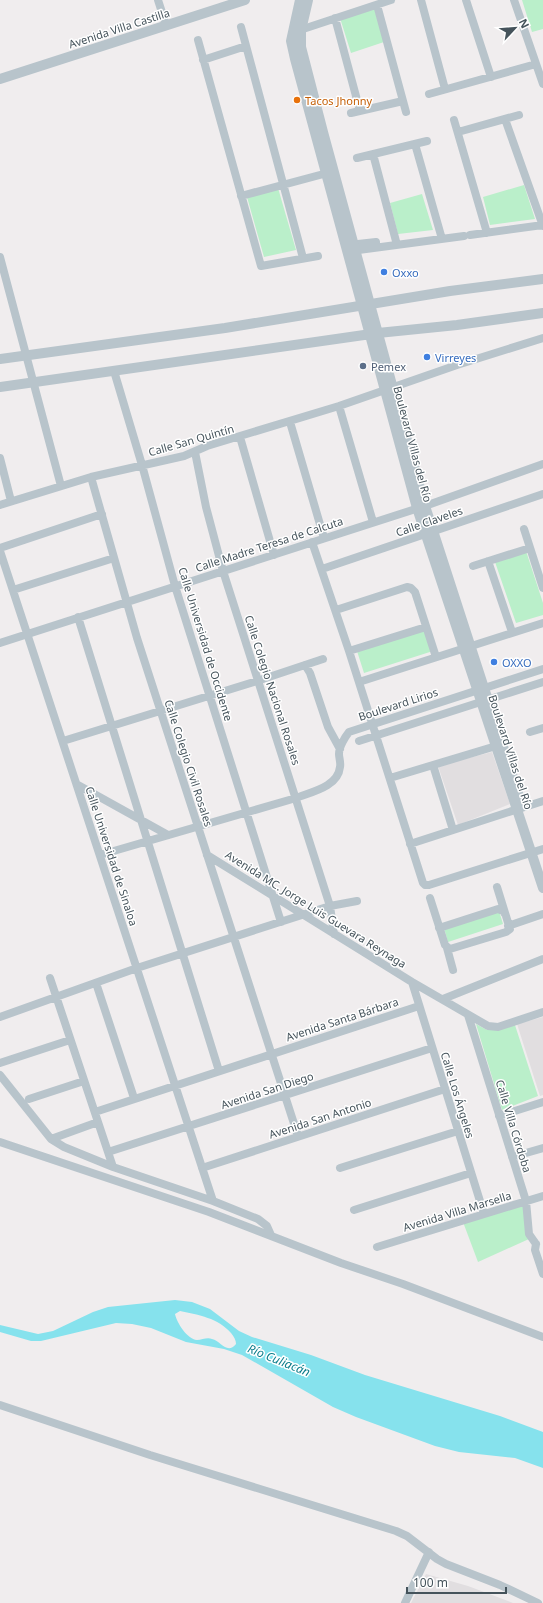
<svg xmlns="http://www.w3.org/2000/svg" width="543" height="1603" font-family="'Noto Sans',sans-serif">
  <rect width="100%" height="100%" fill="#f0edee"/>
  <path fill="#e1dee0" d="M492 752 510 804 458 825 438 766Z
    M543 1017V1095L540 1096 517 1024Z
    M426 1574 468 1586 513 1603H411Z"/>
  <path fill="#baefca" d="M522 0H543V29L532 32Z
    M374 7 384 42 351 53 340 18Z
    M524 185 535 219 490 225 483 197Z
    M278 188 296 250 264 257 247 197Z
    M422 194 433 230 398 234 390 203Z
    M526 551 543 603V615L516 623 495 562Z
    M426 629 433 651 364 673 357 651Z
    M499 911 503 924 448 942 444 928Z
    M514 1022 538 1096 502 1110 476 1024 487 1030Z
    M524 1204 529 1239 478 1262 463 1222Z"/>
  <path fill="#86e2ed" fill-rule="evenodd" d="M175 1300 192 1302 210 1309 239 1331 252 1337 311 1355 365 1375 500 1416 543 1432V1468L515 1458 459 1452 435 1446 356 1417 333 1407 242 1355 224 1349 186 1342 151 1328 132 1324 116 1323 41 1341H31L0 1332V1325L38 1334 53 1331 93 1312 108 1307ZM180 1311C199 1315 218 1318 231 1333 234 1337 236 1340 236 1344 227 1355 221 1341 212 1339 207 1337 202 1340 197 1340 187 1339 177 1323 175 1314Z"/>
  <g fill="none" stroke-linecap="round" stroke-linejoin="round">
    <path stroke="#b8c4cb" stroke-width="8" d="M158 0 166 25
      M421 0 445 89
      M466 0 491 77
      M514 0 543 84
      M377 5 406 112
      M335 18 360 111
      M241 27 303 258
      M297 31 391 0
      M198 40 261 266 318 256
      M203 60 246 46
      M429 94 536 64
      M351 113 403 101
      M505 119 543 226
      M454 120 487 233
      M458 132 519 115
      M415 144 442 239
      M373 154 397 245
      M357 158 427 141
      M241 196 331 172
      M470 235 543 225
      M349 245 376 242
      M351 251 464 236
      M0 257 61 486
      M114 371 142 465 175 586 281 922
      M339 406 373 522
      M290 422 324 538
      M240 437 274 555
      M195 452 206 507 223 571 330 906 334 934
      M0 458 11 501
      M91 477 137 638 298 1136
      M0 505 91 477 184 456 207 446 339 406 457 365 543 338
      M524 529 543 588
      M312 542 349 651 423 883 425 885H429L543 849
      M0 548 102 514
      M0 551 213 1201
      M488 561 512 632
      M473 566 530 548
      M322 569 543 494
      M13 590 114 558
      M336 610 407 587 411 588 415 592 436 657
      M78 617 219 1071
      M0 643 425 506 543 464
      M349 651 426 627
      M305 665 310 673 328 727 340 749
      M359 682 543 623
      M530 732 543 728
      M63 741 257 681 323 659
      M359 741 543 682
      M433 765 453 830
      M390 778 496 746
      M78 785 168 835
      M410 844 543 801
      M100 855 296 798C311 792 338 787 340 767 341 763 339 758 339 754 339 747 345 737 349 732L543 669
      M207 855 412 982 488 1026 498 1027 543 1012
      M430 898 445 945 450 949 506 932 510 929 497 887
      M508 926 543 914
      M439 928 498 909 503 911 505 914
      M447 948 453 970
      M50 978 113 1167
      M412 982 484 1214
      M96 983 134 1098
      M443 999 543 959
      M468 1015 526 1201 529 1234 536 1244
      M0 1017 137 968 330 906 357 901
      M0 1063 70 1040
      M0 1075 51 1139 64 1147 113 1167 213 1201 258 1219 267 1226 271 1235
      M29 1099 84 1081
      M95 1112 419 1006
      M499 1116 543 1102
      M51 1139 98 1122
      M0 1142 209 1212 341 1263 403 1284 543 1337
      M108 1152 432 1048
      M512 1157 543 1148
      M202 1168 445 1089
      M340 1168 458 1131
      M354 1210 471 1173
      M536 1244 535 1250 543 1274
      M377 1247 543 1196
      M0 1405 150 1455 396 1531 407 1536 437 1559 446 1564 500 1585 538 1603
      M405 1603 429 1552"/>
    <path stroke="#b8c4cb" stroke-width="10" d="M300 0 291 41 295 59 417 508 543 888
      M308 0 301 30V47L323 132 425 506 520 799
      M0 79 245 0
      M0 359 225 328 450 291 543 279
      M0 387 378 333 457 325 543 313"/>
  </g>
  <circle fill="#e8710a" stroke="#fff" stroke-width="1.5" cx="297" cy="100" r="4"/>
  <g fill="#3f7fe0" stroke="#fff" stroke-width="1.5">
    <circle cx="384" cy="272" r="4"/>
    <circle cx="427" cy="357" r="4"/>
    <circle cx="494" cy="662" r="4"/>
  </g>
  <circle fill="#5c6f8a" stroke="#fff" stroke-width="1.5" cx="363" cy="366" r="4"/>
  <g text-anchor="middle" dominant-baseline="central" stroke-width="3" stroke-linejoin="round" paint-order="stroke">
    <g font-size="11" fill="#45535b" stroke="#fff">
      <text transform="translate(119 28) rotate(-18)">Avenida Villa Castilla</text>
      <text transform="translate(191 440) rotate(-16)">Calle San Quintín</text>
      <text transform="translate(413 444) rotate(75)">Boulevard Villas del Río</text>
      <text transform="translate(429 521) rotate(-19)">Calle Claveles</text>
      <text transform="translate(269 544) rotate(-18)">Calle Madre Teresa de Calcuta</text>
      <text transform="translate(206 644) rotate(73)">Calle Universidad de Occidente</text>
      <text transform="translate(273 690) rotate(72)">Calle Colegio Nacional Rosales</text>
      <text transform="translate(398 704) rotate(-18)">Boulevard Lirios</text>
      <text transform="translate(511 752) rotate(72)">Boulevard Villas del Río</text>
      <text transform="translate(189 763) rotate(72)">Calle Colegio Civil Rosales</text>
      <text transform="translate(112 856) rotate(72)">Calle Universidad de Sinaloa</text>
      <text transform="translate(316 909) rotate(32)">Avenida MC. Jorge Luis Guevara Reynaga</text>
      <text transform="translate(342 1019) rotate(-18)">Avenida Santa Bárbara</text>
      <text transform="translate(267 1090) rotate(-18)">Avenida San Diego</text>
      <text transform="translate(458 1095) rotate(73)">Calle Los Ángeles</text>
      <text transform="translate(320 1118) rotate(-18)">Avenida San Antonio</text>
      <text transform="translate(514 1126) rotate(73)">Calle Villa Córdoba</text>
      <text transform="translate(457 1211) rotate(-17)">Avenida Villa Marsella</text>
    </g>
    <g font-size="11" fill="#c56008" stroke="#fff" text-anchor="start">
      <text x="305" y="100">Tacos Jhonny</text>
    </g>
    <g font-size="11" fill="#366cbe" stroke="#fff" text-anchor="start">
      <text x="392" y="272">Oxxo</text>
      <text x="435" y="357">Virreyes</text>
      <text x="502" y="662">OXXO</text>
    </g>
    <g font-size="11" fill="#4e5e75" stroke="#fff" text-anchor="start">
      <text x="371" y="366">Pemex</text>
    </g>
    <g font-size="12" font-style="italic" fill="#0b7d8b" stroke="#fff">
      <text transform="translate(279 1360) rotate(22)">Río Culiacán</text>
    </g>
  </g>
  <g transform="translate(515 28) rotate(64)" stroke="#ffffff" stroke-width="3" paint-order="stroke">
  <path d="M0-3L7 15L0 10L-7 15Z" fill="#45535b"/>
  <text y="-6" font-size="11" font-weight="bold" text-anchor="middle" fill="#45535b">N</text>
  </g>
  <path d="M407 1587v6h99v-6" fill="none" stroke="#45535b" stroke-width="2"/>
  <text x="413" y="1587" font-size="12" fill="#45535b" stroke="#ffffff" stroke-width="3" paint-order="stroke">100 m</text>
</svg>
